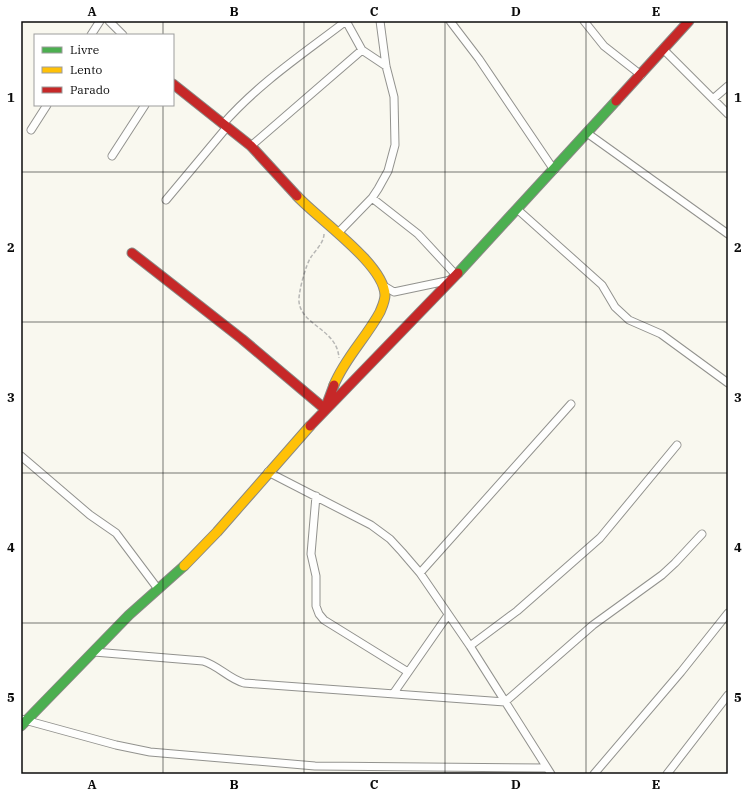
<svg xmlns="http://www.w3.org/2000/svg" width="749" height="795" font-family="'IBM Plex Serif',serif">
  <rect width="100%" height="100%" fill="#f9f8ef"/>
  <g fill="none" stroke-linecap="round" stroke-linejoin="round">
    <g stroke="#92928e" stroke-width="9">
      <path id="street" d="M109 21 123 35
        M346 21 362 50 386 66
        M450 21 479 59 554 170
        M584 21 604 46 641 75
        M91 35 100 21
        M663 49 728 114
        M713 99 728 86
        M223 124C259 83 303 54 346 21
        M31 130 47 105
        M587 133 728 234
        M251 146 362 50
        M112 156 145 105
        M372 198 418 234 456 275
        M166 200 227 127
        M517 209 602 285 615 307 629 320 661 334 728 383
        M338 233 372 198 378 189 388 171 395 145 394 97 386 66 380 21
        M384 286 394 292 451 280
        M21 456 90 515 116 533 158 589
        M268 472 371 525 390 539 402 552 420 573 470 646 551 774
        M316 496 311 554 316 576V606L319 614 324 620 408 672
        M420 573 571 404
        M470 646 517 611 600 538 677 445
        M94 652 203 661C219 666 229 679 244 683L505 702 593 625 662 575 675 563 702 534
        M393 694 448 615
        M21 719 116 745 150 752 315 766 547 768
        M594 774 681 672 728 613
        M667 774 728 695"/>
    </g>
    <g stroke="#898884" stroke-width="11">
      <path id="fast" d="M458 273 616 101
        M21 726 129 615 184 566"/>
    </g>
    <g stroke="#898884" stroke-width="11">
      <path id="slow" d="M297 196C318 219 384 264 385 295 385 301 382 307 380 312 366 338 345 358 334 385
        M184 566 217 532 310 426"/>
    </g>
    <g stroke="#898884" stroke-width="11">
      <path id="jam" d="M173 84 251 146 297 196
        M616 101 689 21
        M132 253 242 339 325 409 334 385
        M310 426 458 273"/>
    </g>
    <path stroke="#b7b7b5" stroke-width="1.5" stroke-dasharray="4 2" stroke-linecap="butt" d="M324 234C324 242 316 250 311 257 306 264 298 293 299 302 302 326 337 329 339 358"/>
    <use href="#street" stroke="#fefefd" stroke-width="7"/>
    <use href="#fast" stroke="#4caf50" stroke-width="9"/>
    <use href="#slow" stroke="#ffc107" stroke-width="9"/>
    <use href="#jam" stroke="#c62828" stroke-width="9"/>
  </g>
  <path fill="none" stroke="#0b0b0b" stroke-width="1" stroke-opacity="0.55" d="M163 21V35M304 21V774M445 21V774M586 21V774M163 105V774M21 172H728M21 322H728M21 473H728M21 623H728"/>
  <rect width="749" height="795" fill="none" stroke="#ffffff" stroke-width="44"/>
  <rect x="34" y="34" width="140" height="72" fill="#ffffff" stroke="#9d9d9d"/>
  <rect x="42" y="47" width="20" height="6" fill="#4caf50" stroke="#9d9d9d"/>
  <text x="70" y="54" font-size="12" fill="#0b0b0b">Livre</text>
  <rect x="42" y="67" width="20" height="6" fill="#ffc107" stroke="#9d9d9d"/>
  <text x="70" y="74" font-size="12" fill="#0b0b0b">Lento</text>
  <rect x="42" y="87" width="20" height="6" fill="#c62828" stroke="#9d9d9d"/>
  <text x="70" y="94" font-size="12" fill="#0b0b0b">Parado</text>
  <rect x="22" y="22" width="705" height="751" fill="none" stroke="#0b0b0b" stroke-width="1.5"/>
  <g font-size="13" text-anchor="middle" font-weight="bold" fill="#0b0b0b">
    <text x="92" y="16">A</text>
    <text x="234" y="16">B</text>
    <text x="374" y="16">C</text>
    <text x="516" y="16">D</text>
    <text x="656" y="16">E</text>
    <text x="11" y="102">1</text>
    <text x="738" y="102">1</text>
    <text x="11" y="252">2</text>
    <text x="738" y="252">2</text>
    <text x="11" y="402">3</text>
    <text x="738" y="402">3</text>
    <text x="11" y="552">4</text>
    <text x="738" y="552">4</text>
    <text x="11" y="702">5</text>
    <text x="738" y="702">5</text>
    <text x="92" y="789">A</text>
    <text x="234" y="789">B</text>
    <text x="374" y="789">C</text>
    <text x="516" y="789">D</text>
    <text x="656" y="789">E</text>
  </g>
</svg>
